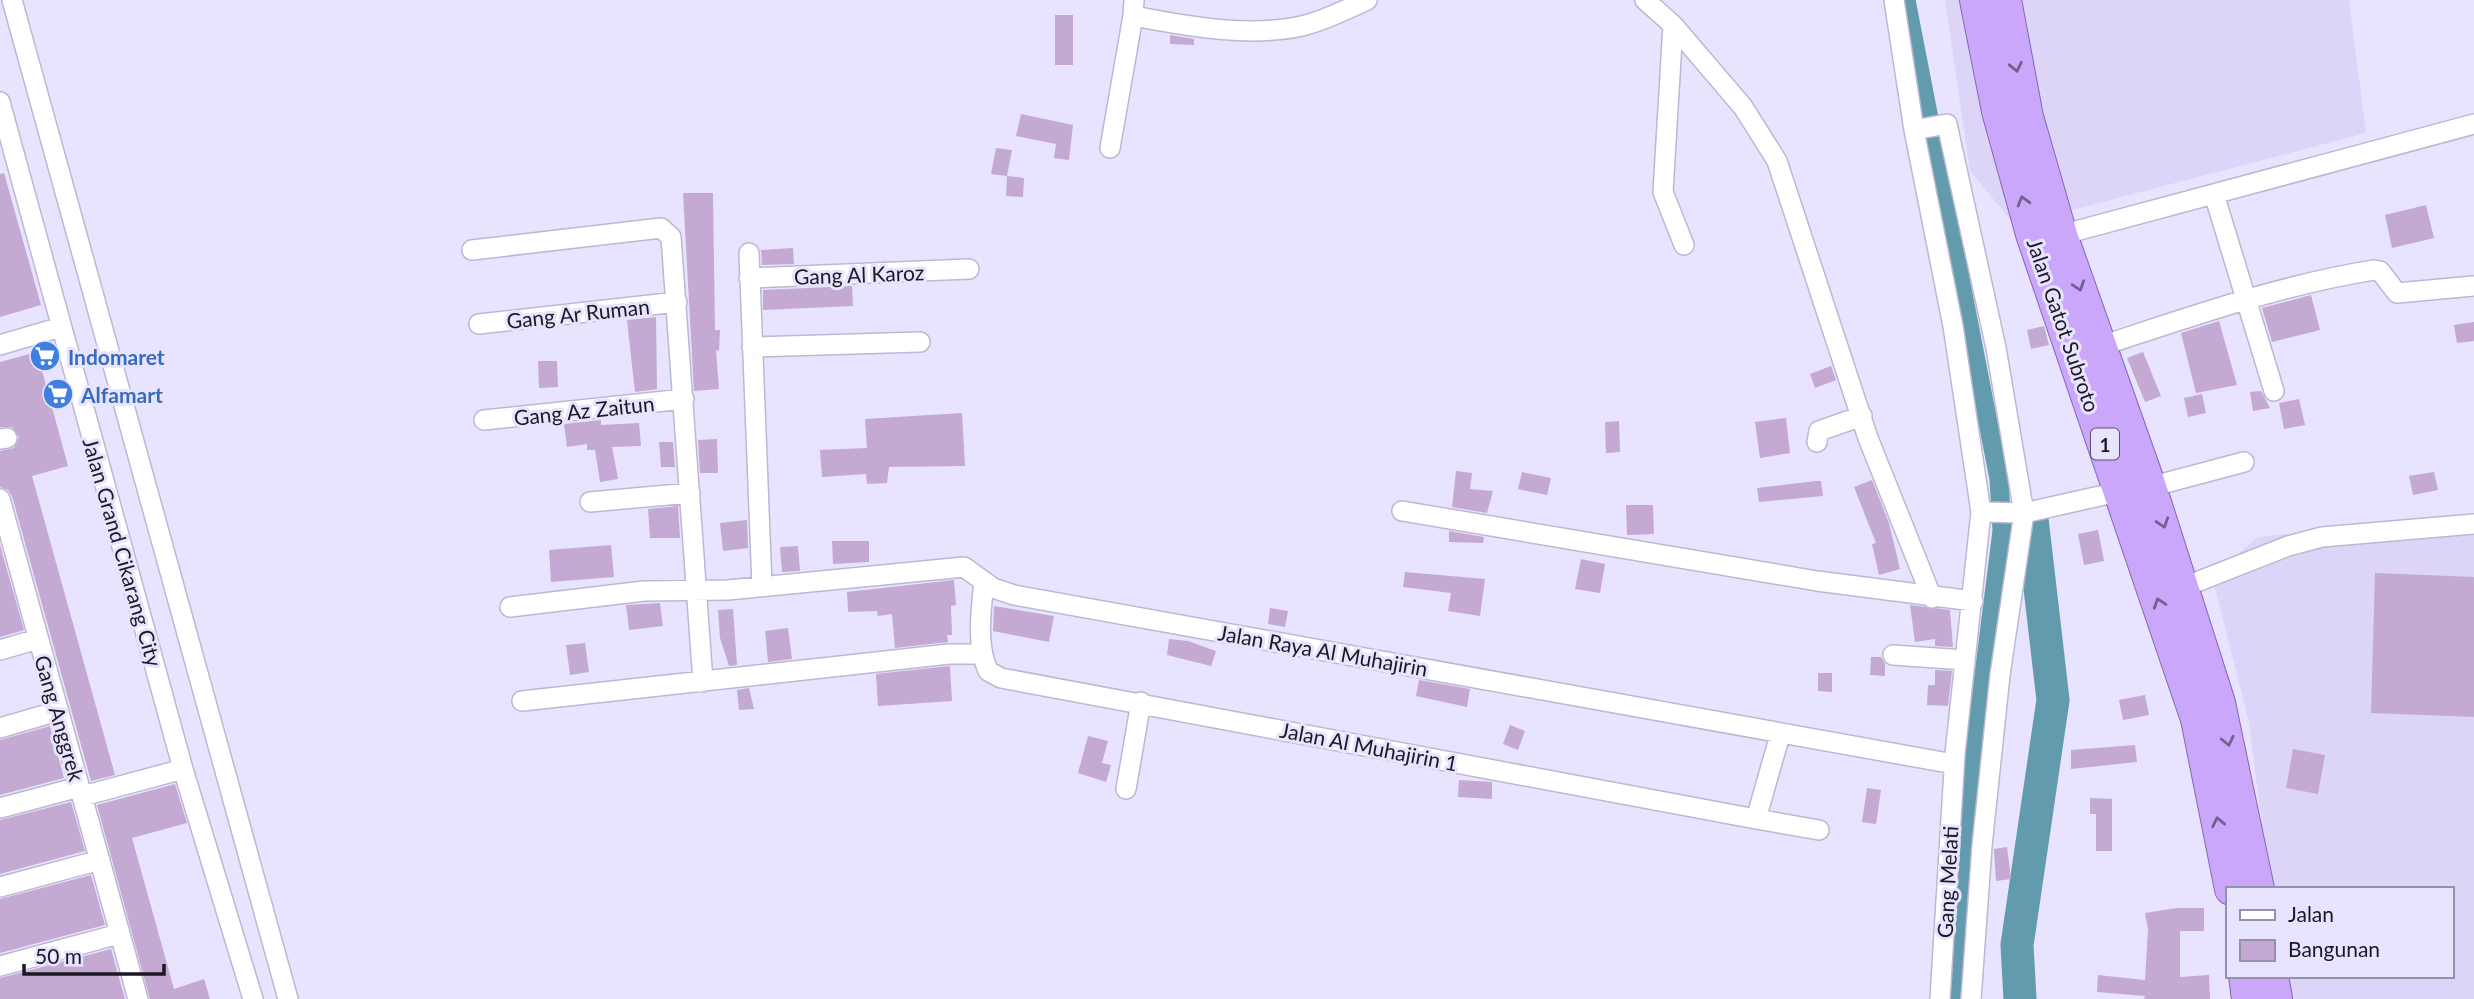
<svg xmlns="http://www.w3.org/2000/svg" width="2474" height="999" font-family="Lato,sans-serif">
  <rect width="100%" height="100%" fill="#e8e3fe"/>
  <path fill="#ddd5f8" d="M1945 0H2349L2366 133 2015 225 1970 171Z
    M2474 516V999H2284L2281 976H2451V889H2270L2249 723 2212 576 2258 537Z"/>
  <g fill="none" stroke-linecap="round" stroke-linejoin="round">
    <path stroke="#619bad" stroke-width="19" d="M1906 0 1999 479 2002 531 1970 787 1951 999"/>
    <path stroke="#619bad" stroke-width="33" d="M2020 999 2017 945 2053 700 2032 519"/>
  </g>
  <path fill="#c4a9d3" d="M1055 15H1073V65H1055Z
    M1170 35 1194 39V45L1170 44Z
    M1021 114 1073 125 1069 160 1054 158 1056 144 1016 136Z
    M996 148 1012 150 1007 176 991 174Z
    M4 173 41 305 0 317V174Z
    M1007 176 1024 178 1023 197 1006 196Z
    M683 193H713L715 330H720L719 351 716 350 719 389 694 391Z
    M2426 205 2434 238 2392 248 2385 215Z
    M793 248 794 264 762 265 761 250Z
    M852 286 853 306 763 310V290Z
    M2311 295 2320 330 2272 342 2262 308Z
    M656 317 657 389 635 392 627 320Z
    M2219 321 2237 385 2196 393 2181 333Z
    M2474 322V341L2457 343 2454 325Z
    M2044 326 2049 345 2031 349 2027 330Z
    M37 352 68 466 32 476 115 775 91 781 12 496 8 490 0 487V451L14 448 19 437 12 427H0V362Z
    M2143 352 2161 396 2145 402 2127 358Z
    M538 361H557L558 387 539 388Z
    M1831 366 1836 380 1815 388 1810 374Z
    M2261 391 2270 408 2253 411 2250 392Z
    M2202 394 2206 413 2188 417 2184 398Z
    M2299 399 2305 425 2284 429 2279 403Z
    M962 413 965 466 889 467 887 483 867 484 866 474 822 477 820 450 867 448 865 419Z
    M1786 418 1790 453 1760 458 1755 422Z
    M601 420V425L639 423 641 446 612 447 618 479 600 482 595 450H587V444L567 447 564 424Z
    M1619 421 1620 452 1606 453 1605 422Z
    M717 439 718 473H700L698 440Z
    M659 442H673L675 467H661Z
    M1456 471 1472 473 1470 489 1493 491 1487 513 1452 507Z
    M1522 472 1551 478 1547 495 1518 489Z
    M2434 472 2438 490 2413 495 2409 476Z
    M1872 480 1889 523 1900 569 1879 575 1872 544 1876 543 1854 487Z
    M1816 481H1821L1823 496 1759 502 1757 488Z
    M1626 505H1653L1654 534 1627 535Z
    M678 506 680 538H650L648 509Z
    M747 520 748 548 723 551 720 523Z
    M2098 530 2104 561 2084 565 2078 534Z
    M1449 531 1484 537 1483 543 1449 542Z
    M832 541H869V562L833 564Z
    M0 545 24 630 0 637Z
    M611 545 614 577 551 582 549 550Z
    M798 546 800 571 782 572 780 547Z
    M1581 559 1605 564 1600 593 1575 589Z
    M1405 572 1485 579 1480 616 1448 611 1451 593 1403 587Z
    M2375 573 2474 577V717L2371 713Z
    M954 580 956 605 951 606 952 635H947L948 642 895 648 892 614 878 616 877 611 848 612 847 592Z
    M660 603 663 626 629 630 626 605Z
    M1910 605 1950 610 1953 647 1935 646V639L1915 642Z
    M994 606 1054 616 1049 642 993 631Z
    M1270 608 1288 611 1285 627 1268 624Z
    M733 609 737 665 729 666 720 638 718 610Z
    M788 628 792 659 768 662 765 631Z
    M1169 639 1188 641 1216 651 1211 666 1167 655Z
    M585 643 589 672 570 675 566 645Z
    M1871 657H1881L1885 664V676L1870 675Z
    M950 666 952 701 878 706 876 674Z
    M1935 670 1952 671 1948 706 1927 705 1928 685H1935Z
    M1818 673H1832V692L1818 691Z
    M1419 680 1470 689 1467 707 1416 696Z
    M749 688 754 709 739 710 737 690Z
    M2145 695 2149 715 2123 720 2119 700Z
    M1510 725 1525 731 1518 750 1503 744Z
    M50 726 64 778 0 795V740Z
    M1088 736 1108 741 1102 763 1111 765 1106 782 1078 773Z
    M2135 745 2137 762 2071 769V750Z
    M2293 749 2325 755 2318 794 2286 788Z
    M1459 780 1492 782V799L1458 797Z
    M175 784 187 823 132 838 174 989 204 979 210 999H150L97 805Z
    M1867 788 1881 790 1876 824 1862 822Z
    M2090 798 2112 799V851H2096V814H2090Z
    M71 802 85 851 0 874V820Z
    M2007 847 2011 879 1996 881 1994 849Z
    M91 875 105 925 0 953V899Z
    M2177 908H2204V931H2180V977L2209 975 2210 999H2144L2145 996 2097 992 2098 975 2145 980 2148 929 2145 913Z
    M111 949 125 999H0V978Z"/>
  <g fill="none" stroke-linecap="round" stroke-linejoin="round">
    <g stroke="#bdb8d2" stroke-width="22">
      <path id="minor" d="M12 0 288 999
        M1134 0 1133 16 1139 17C1191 27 1254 38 1306 25 1328 19 1347 9 1367 0
        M1645 0 1673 25 1743 107 1777 161 1868 438 1932 598
        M1894 0 1914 130 1953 326 1981 512 1955 754 1940 999
        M1673 25 1663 192 1684 245
        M0 102 183 769 253 999
        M1914 130 1947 124 1996 348 2024 513 2000 675 1982 846 1971 999
        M1110 148 1133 16
        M2214 194 2274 391
        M2061 235 2474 124
        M472 250 661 228 671 237 703 682
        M749 253 762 586
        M749 278 969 269
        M479 324 677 302
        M0 345 61 327
        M2101 346C2190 317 2280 285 2374 270L2380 271 2397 293 2474 286
        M752 347 920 342
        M484 420 684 399
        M0 439 7 438
        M1817 442 1819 431 1862 416
        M2150 487 2244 462
        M0 499 138 999
        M590 502 690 493
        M1402 511 1817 581 1973 601
        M1981 512 2024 513 2122 491
        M984 582C981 611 976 643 988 671L1001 678 1756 819 1780 735
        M2184 587 2288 546 2322 537 2474 524
        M510 607 644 591 728 590 964 567 993 588 1014 595 1954 764
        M0 650 38 639
        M1893 655 1965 660
        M522 701 949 654H983
        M0 728 58 711
        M1126 789 1141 702
        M83 796 183 769
        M0 808 79 787
        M1756 819 1819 830
        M0 887 100 860
        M0 966 119 934"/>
    </g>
    <g stroke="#8567af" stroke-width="34">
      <path id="trunk" d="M1976 0 1998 111 2032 234 2197 719 2231 889
        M2005 0 2027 117 2061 235 2150 487 2219 703 2258 889
        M2245 976 2248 999
        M2272 976 2276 999"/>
    </g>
    <use href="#minor" stroke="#fff" stroke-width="19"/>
    <use href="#trunk" stroke="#cba7fc" stroke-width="32"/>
  </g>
  <defs><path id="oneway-chevron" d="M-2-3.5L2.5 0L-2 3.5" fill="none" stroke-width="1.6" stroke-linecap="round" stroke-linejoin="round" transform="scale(1.75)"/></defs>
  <g stroke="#73608f">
    <use href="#oneway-chevron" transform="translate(2016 67) rotate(78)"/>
    <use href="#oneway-chevron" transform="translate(2023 201) rotate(-106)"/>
    <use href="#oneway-chevron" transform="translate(2079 286) rotate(71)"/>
    <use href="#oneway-chevron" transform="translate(2163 523) rotate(72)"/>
    <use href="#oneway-chevron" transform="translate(2159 603) rotate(-108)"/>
    <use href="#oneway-chevron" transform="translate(2228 741) rotate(77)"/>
    <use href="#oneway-chevron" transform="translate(2218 822) rotate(-102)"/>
  </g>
  <defs>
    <g id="supermarket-disc" transform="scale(1.575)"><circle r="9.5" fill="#3f7fe0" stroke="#e8e3fe"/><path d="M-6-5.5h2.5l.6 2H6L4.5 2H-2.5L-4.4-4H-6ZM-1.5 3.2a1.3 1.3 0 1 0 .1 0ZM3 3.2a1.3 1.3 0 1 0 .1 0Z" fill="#fff"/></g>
  </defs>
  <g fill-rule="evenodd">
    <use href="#supermarket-disc" x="45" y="356"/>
    <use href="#supermarket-disc" x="58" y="394"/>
  </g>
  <g text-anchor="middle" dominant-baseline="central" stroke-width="6" stroke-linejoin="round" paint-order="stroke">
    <rect fill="#e8e3fe" stroke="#585664" stroke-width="2" x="2091" y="428.5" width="28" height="31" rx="5"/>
    <g font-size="19" font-weight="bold" fill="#1b1922">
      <text x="2105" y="444">1</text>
    </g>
    <g font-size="21" fill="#1b1922" stroke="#e8e3fe">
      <text transform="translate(859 274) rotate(-2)">Gang Al Karoz</text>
      <text transform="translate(578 313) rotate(-6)">Gang Ar Ruman</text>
      <text transform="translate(2064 325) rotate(71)">Jalan Gatot Subroto</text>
      <text transform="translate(584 410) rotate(-6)">Gang Az Zaitun</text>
      <text transform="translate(123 552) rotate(74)">Jalan Grand Cikarang City</text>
      <text transform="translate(1323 650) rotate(10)">Jalan Raya Al Muhajirin</text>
      <text transform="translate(60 718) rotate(74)">Gang Anggrek</text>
      <text transform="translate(1369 746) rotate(11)">Jalan Al Muhajirin 1</text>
      <text transform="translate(1947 882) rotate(-87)">Gang Melati</text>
    </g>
    <g font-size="21" font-weight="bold" fill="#366cbe" stroke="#e8e3fe" text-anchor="start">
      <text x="68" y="356">Indomaret</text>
      <text x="81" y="394">Alfamart</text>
    </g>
  </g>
  <rect x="2226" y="887" width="228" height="91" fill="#e8e3fe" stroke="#9692a6" stroke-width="2"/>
  <rect x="2240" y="910" width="35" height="10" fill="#ffffff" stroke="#9692a6" stroke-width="2"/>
  <text x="2288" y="922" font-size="21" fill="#1b1922">Jalan</text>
  <rect x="2240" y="940" width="35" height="21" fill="#c4a9d3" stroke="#9692a6" stroke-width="2"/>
  <text x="2288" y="957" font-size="21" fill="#1b1922">Bangunan</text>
  <path d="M24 964v10h140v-10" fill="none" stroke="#1b1922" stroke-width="3.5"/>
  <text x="35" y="964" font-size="21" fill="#1b1922" stroke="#e8e3fe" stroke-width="5" paint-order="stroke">50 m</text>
</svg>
